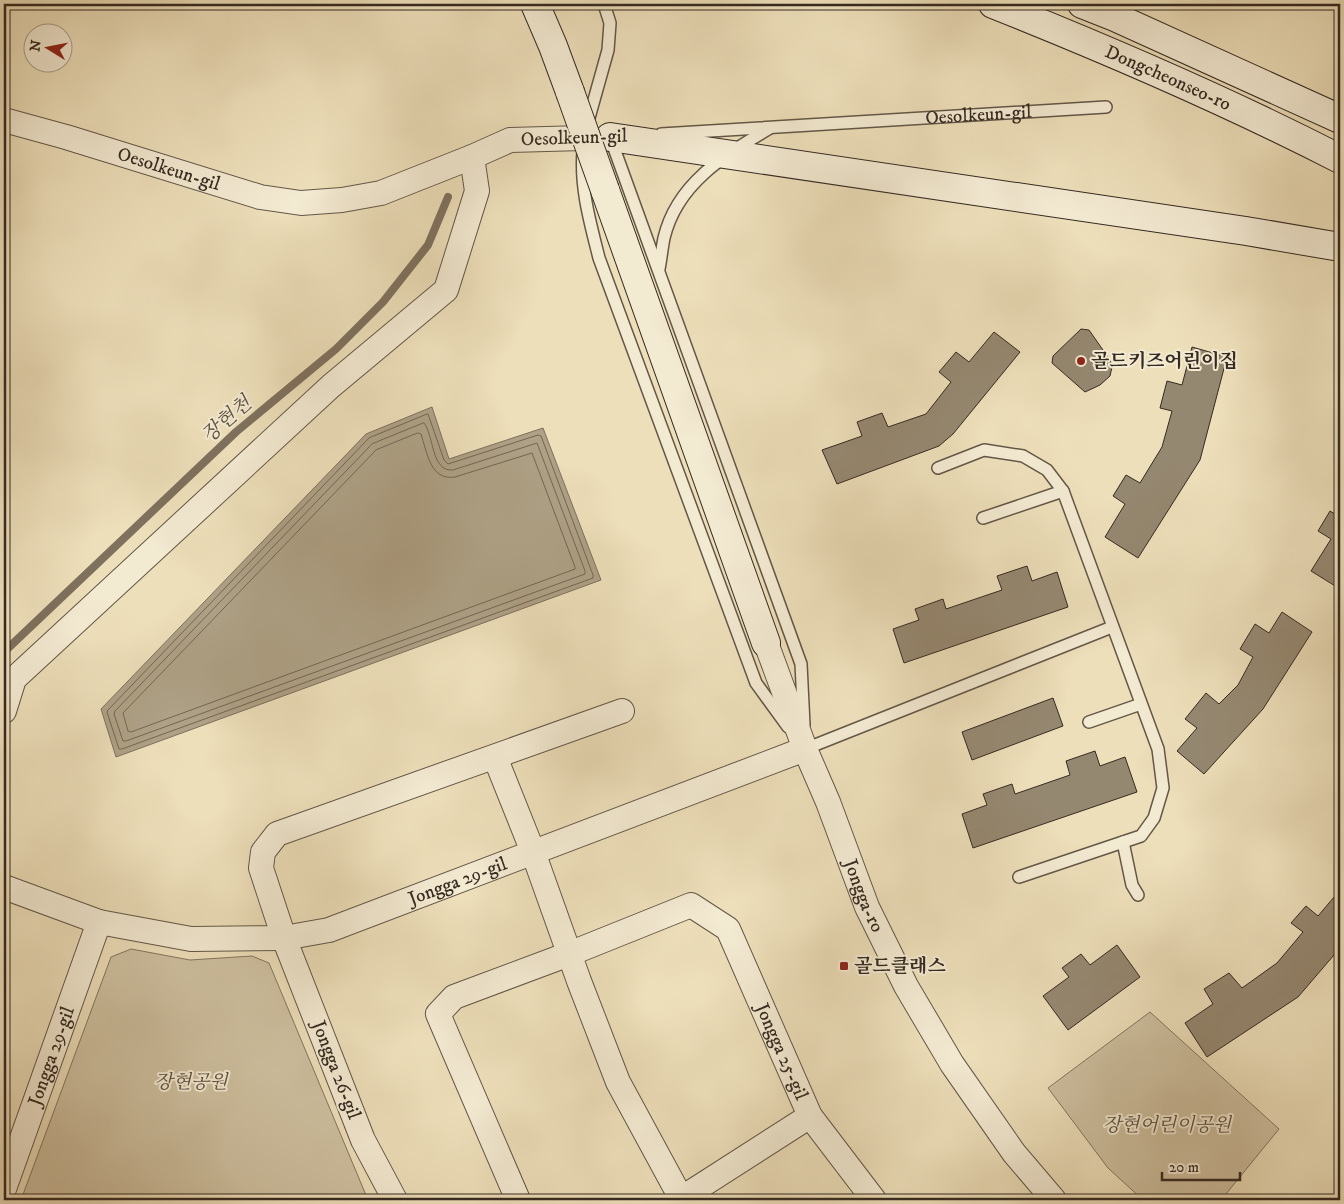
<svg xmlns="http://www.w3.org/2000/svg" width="1344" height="1204" font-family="'IM FELL DW Pica','Noto Serif KR',serif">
  <rect width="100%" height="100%" fill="#eddfba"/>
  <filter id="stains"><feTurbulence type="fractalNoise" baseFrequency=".004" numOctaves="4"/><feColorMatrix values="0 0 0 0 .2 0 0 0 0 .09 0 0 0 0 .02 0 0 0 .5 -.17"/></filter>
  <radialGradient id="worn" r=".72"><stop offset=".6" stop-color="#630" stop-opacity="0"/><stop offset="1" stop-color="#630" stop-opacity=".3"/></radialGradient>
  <path fill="#cec0a0" stroke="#827560" d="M131 949 190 960 252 956 269 963 368 1200H21L111 957Z
    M1150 1012 1279 1129 1221 1200H1143L1108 1168 1048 1088Z"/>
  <path fill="#aea186" stroke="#7e715e" d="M432 407 449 459 543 428 601 580 116 757 101 709 366 434Z"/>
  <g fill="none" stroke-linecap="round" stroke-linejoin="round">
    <path stroke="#726654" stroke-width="1" d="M428 414 444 460 448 464 538 435 541 436 593 575V578L122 749H119L107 712 108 710 369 438Z
      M424 423C434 435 431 472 453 470L537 443 585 571V574L126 741H123L114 714 115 711 372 444Z
      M418 433 421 434C427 452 430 481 455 477L532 453 575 567V569L131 732 128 731 123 713 376 450Z"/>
    <path stroke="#7e715e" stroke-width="8" d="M4 652 236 432 336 349 383 302 428 245 448 197"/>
  </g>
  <path fill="#958871" stroke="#352a21" d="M1081 329 1089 330 1110 360 1112 367 1110 376 1100 385 1085 392 1052 363 1053 356Z
    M994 332 1020 352 953 434 939 446 837 484 822 450 862 436 857 422 882 413 888 427 926 414 951 382 939 372 956 352 969 362Z
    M1192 347 1227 357 1200 460 1138 558 1105 537 1125 504 1113 496 1126 475 1140 483 1162 447 1172 411 1160 408 1167 381 1182 385Z
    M1330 511 1340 517V589L1311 571 1331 539 1318 531Z
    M1027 566 1032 581 1057 572 1068 607 904 663 893 629 919 620 915 609 943 599 946 609 1002 590 997 576Z
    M1282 612 1312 632 1263 709 1204 774 1177 751 1197 728 1185 719 1206 693 1219 704 1238 685 1253 657 1240 649 1255 624 1269 633Z
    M1053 698 1063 726 972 760 962 732Z
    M1095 751 1100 766 1125 757 1137 792 973 848 962 814 987 805 983 794 1012 784 1015 794 1070 775 1066 761Z
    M1340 890V948L1298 997 1207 1057 1185 1023 1213 1004 1204 989 1229 973 1242 988 1277 963 1303 932 1291 923 1306 906 1318 916Z
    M1117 945 1140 977 1068 1030 1043 996 1069 977 1062 968 1081 954 1090 965Z"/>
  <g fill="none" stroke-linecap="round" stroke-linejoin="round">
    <g stroke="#635747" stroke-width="14">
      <g id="service">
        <path d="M587 125 608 50 610 23 604 4"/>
        <path id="s1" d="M661 134 1106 107"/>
        <path d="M610 137 801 664 804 725"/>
        <path d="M583 151C580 188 590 222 599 258L756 683 788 727"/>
        <path d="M659 269C661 259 662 248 664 238 677 183 725 155 770 128"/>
        <path d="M938 468 984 450 1023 456 1047 470 1063 491"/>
        <path d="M983 518 1063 491 1158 749 1163 788 1154 818 1141 836 1019 877"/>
        <path d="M1089 722 1141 704"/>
        <path d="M805 749 1112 627"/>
        <path d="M1123 842 1132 885 1138 895"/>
      </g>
    </g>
    <g stroke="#635747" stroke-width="26">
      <g id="minor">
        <path id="s2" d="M4 120 66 137 260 197 301 203 342 200 381 193 472 157 510 140 583 138"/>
        <path id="s3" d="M766 643 805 749 828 802 867 907 906 986 952 1064 1014 1153 1054 1200"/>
        <path d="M4 711 14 679 331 386 446 290 477 191 472 157"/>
        <path d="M495 757 533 852 579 981 618 1082 682 1200"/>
        <path id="s4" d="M4 887 99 922 191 939 284 938 329 930 805 749"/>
        <path id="s5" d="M4 1189 99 922"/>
        <path d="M395 1200 363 1140 284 938 261 868 263 852 277 834 622 711"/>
        <path id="s6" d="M518 1200 438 1014 454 997 569 954 691 905 728 929 810 1116 874 1200"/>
        <path d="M679 1200 810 1116"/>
      </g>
    </g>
    <g stroke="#352a21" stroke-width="30">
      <g id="secondary">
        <path d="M535 4 553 46 570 92"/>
        <path id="s7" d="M993 4C1111 51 1227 101 1340 159"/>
        <path d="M1082 4 1115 17 1340 119"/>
        <path d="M610 137 1246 231 1340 247"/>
        <path d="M605 190 766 643"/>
      </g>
    </g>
    <use href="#service" stroke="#f3ead2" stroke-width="11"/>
    <use href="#minor" stroke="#f3ead2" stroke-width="24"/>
    <use href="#secondary" stroke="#f3ead2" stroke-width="28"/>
    <g stroke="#352a21" stroke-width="30" stroke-linecap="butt">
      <path id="secondary-bridge" d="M570 92 605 190"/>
    </g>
    <use href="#secondary-bridge" stroke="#f3ead2" stroke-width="28"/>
  </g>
  <g fill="#8f2418" stroke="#f3ead2" stroke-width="2">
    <circle cx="1081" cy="361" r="5"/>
    <rect x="839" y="961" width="10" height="10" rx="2.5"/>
  </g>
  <g text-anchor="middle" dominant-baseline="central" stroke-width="4" stroke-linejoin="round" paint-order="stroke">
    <g font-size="19" fill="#352a21" stroke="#f3ead2">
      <text stroke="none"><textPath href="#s7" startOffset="190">Dongcheonseo-ro</textPath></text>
      <text stroke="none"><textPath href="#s1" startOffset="318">Oesolkeun-gil</textPath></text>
      <text transform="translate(574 138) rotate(-2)">Oesolkeun-gil</text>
      <text stroke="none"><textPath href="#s2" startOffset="172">Oesolkeun-gil</textPath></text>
      <text stroke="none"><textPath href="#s4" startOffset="471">Jongga 29-gil</textPath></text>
      <text stroke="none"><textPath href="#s3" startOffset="271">Jongga-ro</textPath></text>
      <text stroke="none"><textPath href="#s6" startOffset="658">Jongga 25-gil</textPath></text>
      <text stroke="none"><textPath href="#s5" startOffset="141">Jongga 29-gil</textPath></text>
      <text transform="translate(336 1070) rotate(69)">Jongga 26-gil</text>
    </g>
    <g font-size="19" font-weight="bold" fill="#352a21" stroke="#f3ead2" text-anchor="start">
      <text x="1091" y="361">골드키즈어린이집</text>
      <text x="854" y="966">골드클래스</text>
    </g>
    <g font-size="19" font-style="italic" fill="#5b5041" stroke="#f3ead2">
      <text x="191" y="1082">장현공원</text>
      <text x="1167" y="1125">장현어린이공원</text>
    </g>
    <g font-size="20" font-style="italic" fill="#594e3f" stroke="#f3ead2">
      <text transform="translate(227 420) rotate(-41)">장현천</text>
    </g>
  </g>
  <rect width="1344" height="1204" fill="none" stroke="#eddfba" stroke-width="20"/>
  <rect x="5" y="5" width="1334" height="1194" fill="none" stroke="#352a21" stroke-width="2.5"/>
  <rect x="10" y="10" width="1324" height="1184" fill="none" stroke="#352a21"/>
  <g transform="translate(48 48) rotate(280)"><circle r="24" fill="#f3ead2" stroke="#a79d8b"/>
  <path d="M0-4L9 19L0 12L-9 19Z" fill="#8f2418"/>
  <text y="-8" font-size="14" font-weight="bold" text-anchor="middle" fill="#352a21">N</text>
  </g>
  <path d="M1162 1172v8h78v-8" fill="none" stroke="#352a21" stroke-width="2.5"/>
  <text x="1169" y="1172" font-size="15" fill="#352a21" stroke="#f3ead2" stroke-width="4" paint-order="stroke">20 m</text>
  <rect width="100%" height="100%" filter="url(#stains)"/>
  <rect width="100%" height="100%" fill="url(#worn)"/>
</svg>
